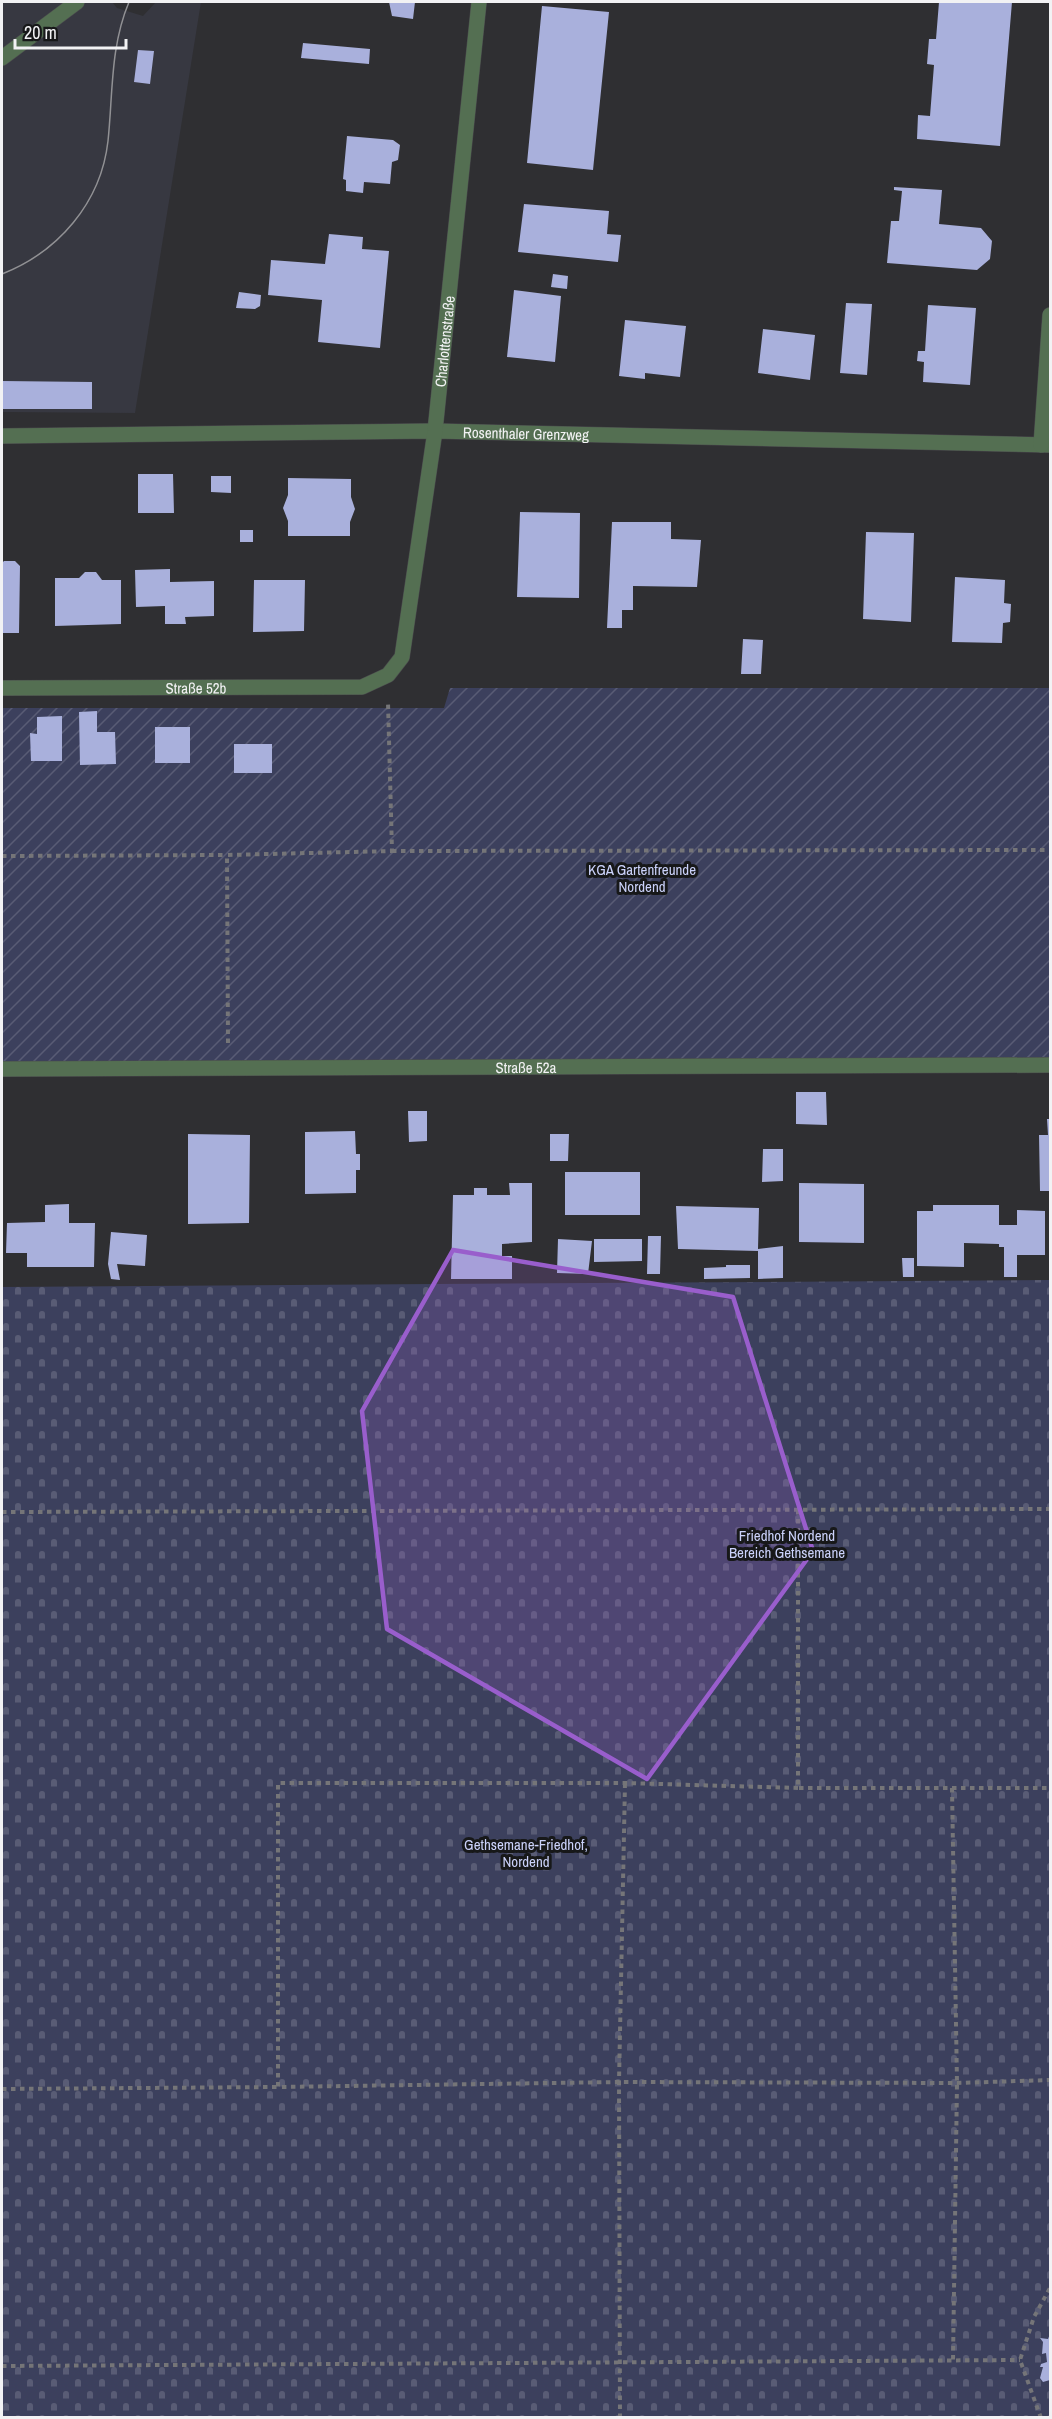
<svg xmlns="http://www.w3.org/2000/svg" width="1052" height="2419" font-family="'Archivo Narrow',sans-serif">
  <defs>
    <pattern id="cemetery-stones" width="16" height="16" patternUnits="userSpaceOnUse" patternTransform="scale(1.5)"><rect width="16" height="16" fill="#3c405d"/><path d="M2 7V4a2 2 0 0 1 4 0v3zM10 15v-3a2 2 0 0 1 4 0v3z" fill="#595c75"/></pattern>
    <pattern id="garden-furrows" width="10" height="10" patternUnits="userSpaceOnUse" patternTransform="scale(1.5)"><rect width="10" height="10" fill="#3c405d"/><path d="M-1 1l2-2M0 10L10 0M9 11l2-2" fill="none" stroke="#595c75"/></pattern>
  </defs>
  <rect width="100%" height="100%" fill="#2f2f32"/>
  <path fill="#373841" d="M2 2H112L117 8 143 16 156 2H201L135 413 2 412Z"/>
  <path fill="url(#cemetery-stones)" d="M1050 1280V2417H2V1287Z"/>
  <path fill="url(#garden-furrows)" d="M450 688H1050V1065L2 1069V708H444Z"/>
  <path fill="#a9b0dc" d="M389 2H415L413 19 392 16Z
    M939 2H1012L1000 146 917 139 918 115 930 116 934 65 927 64 929 39H936Z
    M542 6 609 12 593 170 527 163Z
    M303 43 370 49 369 64 301 58Z
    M138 50 154 51 150 84 134 82Z
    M347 136 393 140 400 145 398 160 392 162 390 184 364 182 363 193 346 191V180L343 179Z
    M894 187 942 190 939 224 981 228 992 241 990 259 977 270 887 263 891 221H899L902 191 894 190Z
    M524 204 609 211 607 234 621 235 618 262 518 252Z
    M329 234 363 237 362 249 389 251 380 348 318 342 322 300 268 295 271 260 325 264Z
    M553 274 568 276 567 289 551 287Z
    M514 290 561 296 555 362 507 357Z
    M239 292 261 295 260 306 255 309 236 308Z
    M846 303 872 304 867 375 840 373Z
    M928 305 976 308 970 385 923 382 924 362 917 361 918 351H925Z
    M625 320 686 326 680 377 645 373V379L619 376Z
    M763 329 815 335 810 380 758 373Z
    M2 381 92 382V409H2Z
    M138 474H173L174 513H138Z
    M211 476H231V493L211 492Z
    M288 478 351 479V497L355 509 350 522V536H288V521L283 508 288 495Z
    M520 512 580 513 579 598 517 597Z
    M612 522H671V539L701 540 697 587 633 586V610H622V628H607Z
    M240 530H253V542H240Z
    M866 532 914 533 911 622 863 619Z
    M4 561H15L20 566 19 633H2V563Z
    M170 569V582L214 581V616L185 617 186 624H165V606L136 607 135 570Z
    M85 572H96L102 580H121V624L55 626V578H79Z
    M955 577 1005 580 1004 603 1011 604 1010 622 1003 623 1002 643 952 642Z
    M254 580H305L304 631 253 632Z
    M743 639 763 640 761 674H741Z
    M97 711V732H115L116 764 80 765 79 712Z
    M62 716V761H31L30 733 37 734V717Z
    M155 727H190V763H155Z
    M234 744H272V773H234Z
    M796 1092H826L827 1125 796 1124Z
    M408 1111H427V1141L409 1142Z
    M1047 1119H1050V1191H1040L1039 1135H1048Z
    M355 1131 356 1154H360V1170H356V1193L305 1194V1132Z
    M188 1134 250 1135 249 1223 188 1224Z
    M550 1134H569L568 1161H550Z
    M763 1149H783V1181L762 1182Z
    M565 1172H640V1215H565Z
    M509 1183H532V1242L502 1244V1256H512V1279H451L453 1195H474V1188H487V1195H510Z
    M799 1183 864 1184V1243L799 1242Z
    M69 1204V1223H95L94 1267H27V1253H6L7 1223 45 1222V1205Z
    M933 1205H999V1225H1017V1210L1045 1211V1255H1017V1277H1004V1247H999V1244L964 1243V1267L917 1266V1211H933Z
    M676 1206 759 1208 758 1249 783 1246V1278L758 1279V1251L678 1249Z
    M111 1232 147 1235 145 1266 117 1264 120 1280 111 1279 108 1264Z
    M648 1236H661L660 1274H647Z
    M558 1239 592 1241 588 1274 557 1273Z
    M594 1239H642V1261L594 1262Z
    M902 1258H914V1277H903Z
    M726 1265H750V1278L704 1279V1268L726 1267Z
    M1050 2334V2380L1043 2382 1040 2378 1043 2367H1040L1041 2364 1047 2362 1046 2353 1042 2354 1043 2342 1040 2338 1048 2339Z"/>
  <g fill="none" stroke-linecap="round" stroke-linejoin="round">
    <g stroke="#4a4a4d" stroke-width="16">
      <path id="service" d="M2 58 77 2"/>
    </g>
    <g stroke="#4a4a4d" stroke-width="16">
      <g id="minor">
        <path id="s1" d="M2 436 435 431 1050 445"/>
        <path d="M1041 445 1050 315"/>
        <path id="s2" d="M2 688 362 687 388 675 402 657 435 431 479 2"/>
        <path id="s3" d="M2 1069 1050 1065"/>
      </g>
    </g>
    <path stroke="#757578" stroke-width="4" stroke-dasharray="4.5 4.5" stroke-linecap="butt" d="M392 851 1050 850
      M2 856 227 855
      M228 1043 227 855 392 851 388 702
      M798 1510V1788H1050
      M2 1512 1050 1509
      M798 1788 625 1783H278V2087L619 2082 957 2083 1050 2080
      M952 1788 957 2083 953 2360
      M2 2089 278 2087
      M2 2366 1020 2360
      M620 2418 619 2082 625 1783
      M1041 2418 1020 2360 1034 2317 1050 2288"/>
    <use href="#service" stroke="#546f52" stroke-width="15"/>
    <use href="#minor" stroke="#546f52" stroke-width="15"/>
    <path stroke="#919194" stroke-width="1.5" d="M2 274C58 252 101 203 108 141 113 94 110 47 129 2"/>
  </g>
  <path fill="#995ecc" fill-opacity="0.2" stroke="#995ecc" stroke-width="4.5" stroke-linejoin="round" d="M453 1250 733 1297 813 1551 647 1779 387 1629 362 1411Z"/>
  <g text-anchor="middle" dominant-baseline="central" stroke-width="6" stroke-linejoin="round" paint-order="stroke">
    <g font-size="15" fill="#f2f2f4" stroke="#171819">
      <text stroke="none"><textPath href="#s2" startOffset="730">Charlottenstraße</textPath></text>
      <text stroke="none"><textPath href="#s1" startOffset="524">Rosenthaler Grenzweg</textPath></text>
      <text stroke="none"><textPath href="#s2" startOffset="194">Straße 52b</textPath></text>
      <text stroke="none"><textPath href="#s3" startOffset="524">Straße 52a</textPath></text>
    </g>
    <g font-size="15" fill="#cbd2fa" stroke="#171819">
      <text x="642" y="869">KGA Gartenfreunde<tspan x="642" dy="17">Nordend</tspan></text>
      <text x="787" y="1535">Friedhof Nordend<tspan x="787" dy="17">Bereich Gethsemane</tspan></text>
      <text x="526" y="1844">Gethsemane-Friedhof,<tspan x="526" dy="17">Nordend</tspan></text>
    </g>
  </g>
  <rect width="1052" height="2419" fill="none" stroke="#f2f2f4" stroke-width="6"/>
  <path d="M15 39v9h111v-9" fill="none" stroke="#f2f2f4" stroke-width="3"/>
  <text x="24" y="39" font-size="18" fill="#f2f2f4" stroke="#171819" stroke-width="4.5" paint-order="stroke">20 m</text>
</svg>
